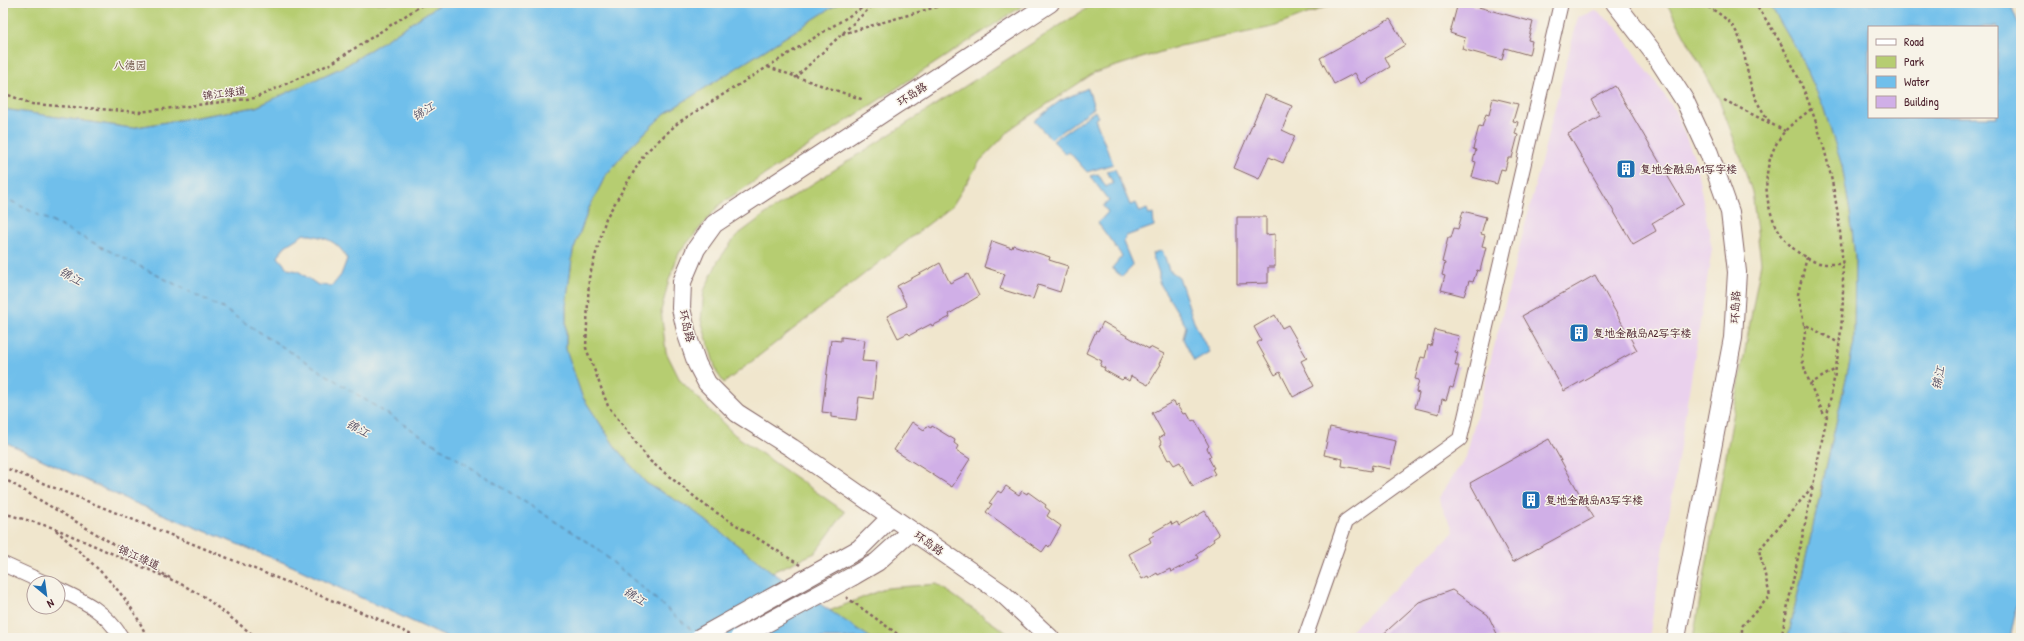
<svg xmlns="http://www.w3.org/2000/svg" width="2024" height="641" font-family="'Patrick Hand','LXGW WenKai TC',sans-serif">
  <rect width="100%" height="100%" fill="#f7f3e8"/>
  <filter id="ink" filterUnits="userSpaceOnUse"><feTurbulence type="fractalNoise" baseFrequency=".025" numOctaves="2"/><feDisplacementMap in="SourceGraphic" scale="8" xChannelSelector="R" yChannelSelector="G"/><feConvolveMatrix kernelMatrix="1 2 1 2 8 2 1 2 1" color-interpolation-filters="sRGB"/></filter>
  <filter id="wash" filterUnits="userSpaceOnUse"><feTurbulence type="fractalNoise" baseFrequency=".012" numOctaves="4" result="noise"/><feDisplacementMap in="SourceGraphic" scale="16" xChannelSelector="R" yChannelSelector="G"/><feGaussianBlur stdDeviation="0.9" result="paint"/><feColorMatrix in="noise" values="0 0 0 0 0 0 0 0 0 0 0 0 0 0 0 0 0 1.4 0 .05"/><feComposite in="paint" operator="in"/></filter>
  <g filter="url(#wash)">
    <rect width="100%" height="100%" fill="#f0e6cd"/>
    <path fill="#ead1ed" d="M1596 11 1616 26 1674 109 1695 159 1712 249 1649 638H1343L1454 532 1438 498 1466 457 1578 17Z"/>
    <path fill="#b6cd71" stroke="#80764e" d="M3 3H442L347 65 256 107 131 128 3 109Z
      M839 3H1027L720 204 679 253 669 280 661 311 666 352 680 380 735 435 845 512 815 553 772 572 691 509 646 483 616 448 582 396 566 350V306L573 251 589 208 606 175 630 147 664 114Z
      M1095 3H1336L1273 27 1180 46 1094 73 1013 127 980 161 953 205 724 383 717 373 701 320 704 291 718 261 736 236 767 213Z
      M1664 3H1769L1802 59 1823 106 1842 165 1850 212 1855 257 1854 343 1788 638H1693L1761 262 1752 192 1742 161 1719 99 1670 9Z
      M937 584 1014 638H871L829 611 887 588Z"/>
    <path fill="#70bfeb" stroke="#5d6f8b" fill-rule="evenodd" d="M442 3H839L664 114 630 147 606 175 589 208 573 251 566 306V349L582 396 616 448 646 483 691 509 772 572 871 638H448L292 566 130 501 3 441V109L131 128 256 107 347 65ZM304 234C324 237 338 240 347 259L341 275 332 286 318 285 298 271 288 269 278 257 285 246Z
      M1769 3H2010L2021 30V585L2010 638H1788L1854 343 1855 257 1850 212 1842 166 1823 106 1802 59ZM1869 27H1997V117H1869Z
      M1088 88 1094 108 1051 139 1034 121 1060 101Z
      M1095 111 1098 117 1095 119 1113 164 1087 172 1069 152 1066 154 1053 141Z
      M1115 169 1130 205 1136 203 1140 212 1147 209 1149 215 1153 214 1154 226 1126 236 1123 242 1132 264 1131 268 1122 277 1112 268 1122 256 1098 223 1108 212 1103 206 1109 201 1090 176 1098 174 1106 187 1113 183 1107 171Z
      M1162 250 1169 270 1179 277 1194 322 1209 352 1194 361 1183 339 1186 326 1159 282V273L1152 254Z"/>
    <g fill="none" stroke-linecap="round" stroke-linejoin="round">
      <path stroke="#554f65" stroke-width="1" stroke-dasharray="5 4" stroke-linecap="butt" d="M3 197 222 308 595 547 693 631"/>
    </g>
    <g id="blocks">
      <path fill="#d0afe7" d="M1458 3H1464L1533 22 1528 40 1532 41 1529 55 1505 48 1502 60 1462 49 1465 38 1450 33Z
        M1390 19 1405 45 1385 57 1390 67 1361 84 1355 73 1334 84 1320 58Z
        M1615 86 1684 204 1652 223 1656 231 1633 244 1568 134 1600 116 1591 100Z
        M1265 95 1292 106 1282 130 1295 136 1283 163 1269 157 1259 179 1234 168Z
        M1493 98 1518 104 1513 121 1518 122 1515 134 1518 135 1512 158H1508L1505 170 1501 169 1497 184 1472 177 1476 162 1473 161 1476 150 1473 149 1479 126 1482 127 1486 114 1489 115Z
        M1463 211 1486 217 1481 234 1485 235 1482 246 1486 247 1480 271 1477 270 1473 282 1469 281 1464 296 1441 290 1445 276 1442 275 1445 263 1442 262 1448 238H1451L1454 228 1458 229Z
        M1237 217H1266V235L1275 234V267H1268V283L1237 284Z
        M992 241 1012 248 1013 245 1050 257 1049 260 1068 266 1060 292 1038 285 1033 299 1000 289 1005 274 984 267Z
        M940 263 950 283 968 274 979 296 949 314 950 317 932 326 931 324 910 335 908 333 898 338 887 316 907 306 897 286Z
        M1595 275 1637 350 1564 391 1522 316Z
        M1275 315 1282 328 1288 325 1307 358 1301 361 1314 386 1293 397 1280 372 1275 375 1257 343 1261 340 1254 327Z
        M1103 322 1149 349 1150 347 1164 354 1159 364H1161L1148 385 1131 376 1129 381 1124 378 1122 380 1104 370 1105 368 1100 366 1102 361 1086 353 1096 331 1098 332Z
        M1435 330 1459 336 1455 352 1458 353 1455 366H1459L1453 388 1450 387 1446 400 1442 399 1439 414 1415 408 1419 393 1416 392 1419 380 1415 379 1421 357 1425 358 1428 345 1431 346Z
        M841 337 865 340 862 361 877 362 873 399 859 397 856 420 831 417V413L822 412 831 340 841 341Z
        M1174 401 1176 406 1178 404 1184 414 1187 413 1192 422 1195 420 1209 446 1207 448 1211 456 1208 457 1214 468 1212 469 1215 474 1193 486 1180 462 1174 465 1170 459 1168 460 1160 445 1162 444 1159 438 1164 435 1152 413Z
        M912 422 924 430 927 426 931 428 932 426 955 440 954 443 958 446 956 450 970 459 952 487 894 450Z
        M1330 427 1396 441 1390 469 1372 465 1371 471 1342 466 1343 459 1324 455Z
        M1549 439 1593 518 1513 562 1470 483Z
        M1006 486 1019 495 1022 491 1027 494 1028 492 1046 505 1045 507 1050 511 1047 516 1061 526 1049 547 1047 545 1042 552 986 512 992 504 989 503 998 491 1001 493Z
        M1205 511 1219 535 1213 539 1214 541 1196 554 1198 558 1171 572 1170 569 1158 575 1157 573 1149 578 1148 576 1142 579 1129 554 1151 542 1149 538 1154 535 1152 533 1171 522 1172 525 1177 522 1179 526Z
        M1452 590 1488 615 1499 638H1379L1419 602Z"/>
    </g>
  </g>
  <g filter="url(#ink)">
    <use href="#blocks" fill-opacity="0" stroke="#846564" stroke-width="1"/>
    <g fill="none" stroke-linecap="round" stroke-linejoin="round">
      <g stroke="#846564" stroke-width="16">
        <path id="minor" d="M3 564 45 583
          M58 589C86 602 105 611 122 638
          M1305 638 1346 521 1460 439 1561 3"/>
      </g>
      <g stroke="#846564" stroke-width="20">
        <path id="tertiary" d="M1615 3 1656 56 1685 101 1709 153 1730 212 1737 272 1733 338 1676 638
          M834 563 859 549 891 517
          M853 576 877 562 911 531
          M1050 638 1003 594 792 448 737 413 707 383 697 364 687 335 681 308 682 282 696 249 714 224 1050 3"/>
      </g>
      <path stroke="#846564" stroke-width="2.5" stroke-dasharray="3 3" stroke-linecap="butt" d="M1754 3C1819 88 1849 211 1842 317 1838 374 1823 430 1813 486
        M1708 7C1750 29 1740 54 1753 92 1757 104 1764 113 1771 124
        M842 34 950 3
        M768 67 864 100
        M795 78 875 3
        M3 93 32 104 139 112 255 98 332 63 425 3
        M1724 100 1785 131
        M1811 109C1803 116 1792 123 1785 131 1752 170 1764 240 1813 261 1822 265 1833 264 1843 264
        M1807 257 1798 294 1804 324 1839 343
        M1805 325C1806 337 1802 345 1802 356 1802 369 1819 404 1825 417
        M1810 384 1834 370
        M3 467 378 619 418 638
        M3 478 170 578
        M3 513 54 528 179 583 203 596 257 638
        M56 530C92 564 128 591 147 638
        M800 565 706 506 650 461 608 406 586 348 589 278 606 218 645 153 679 122 870 3
        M846 597 903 638
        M1742 638V626L1770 596 1759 550 1813 486 1781 638"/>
      <use href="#minor" stroke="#fff" stroke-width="14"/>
      <use href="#tertiary" stroke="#fff" stroke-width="18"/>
      <g stroke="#846564" stroke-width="20" stroke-linecap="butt">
        <path id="tertiary-bridge" d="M699 638 834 563
          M739 638 853 576"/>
      </g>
      <use href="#tertiary-bridge" stroke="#fff" stroke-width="18"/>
    </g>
  </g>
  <defs>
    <g id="building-square" transform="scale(1)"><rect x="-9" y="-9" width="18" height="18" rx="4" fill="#1f6fb2" stroke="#f7f3e8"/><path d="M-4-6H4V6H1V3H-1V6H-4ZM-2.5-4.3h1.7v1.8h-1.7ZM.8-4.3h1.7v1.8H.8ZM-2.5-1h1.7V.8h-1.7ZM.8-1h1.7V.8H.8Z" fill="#fff"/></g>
  </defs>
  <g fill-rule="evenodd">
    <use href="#building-square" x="1626" y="169"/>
    <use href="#building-square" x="1579" y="333"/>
    <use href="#building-square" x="1531" y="500"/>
  </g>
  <g text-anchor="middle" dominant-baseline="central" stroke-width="3" stroke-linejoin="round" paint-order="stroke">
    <g font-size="11" fill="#654a3c" stroke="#f7f3e8">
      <text x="130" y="65">八德园</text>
    </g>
    <g font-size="11" fill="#4a1f2b" stroke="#f7f3e8">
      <text transform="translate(224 93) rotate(-7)">锦江绿道</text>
      <text transform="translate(912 94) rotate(-33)">环岛路</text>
      <text transform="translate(1735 307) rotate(-87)">环岛路</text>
      <text transform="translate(687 326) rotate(76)">环岛路</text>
      <text transform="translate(929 543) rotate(35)">环岛路</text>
      <text transform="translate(139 557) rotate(24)">锦江绿道</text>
    </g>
    <g font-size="11" fill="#4a1f2b" stroke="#f7f3e8" text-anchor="start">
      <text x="1640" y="169">复地金融岛A1写字楼</text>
      <text x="1593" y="333">复地金融岛A2写字楼</text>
      <text x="1545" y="500">复地金融岛A3写字楼</text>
    </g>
    <g font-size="12" font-style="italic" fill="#554f65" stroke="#f7f3e8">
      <text transform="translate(423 111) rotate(-32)">锦江</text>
      <text transform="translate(71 276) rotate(29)">锦江</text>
      <text transform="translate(1938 378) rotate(-80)">锦江</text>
      <text transform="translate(358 428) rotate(28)">锦江</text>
      <text transform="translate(635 596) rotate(32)">锦江</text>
    </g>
  </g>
  <rect width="2024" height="641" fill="none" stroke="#f7f3e8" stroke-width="16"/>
  <rect x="1868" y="26" width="130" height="92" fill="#f7f3e8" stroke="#b29e9c"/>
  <rect x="1876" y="39" width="20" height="6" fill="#ffffff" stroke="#b29e9c"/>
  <text x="1904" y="46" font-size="12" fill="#4a1f2b">Road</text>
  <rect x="1876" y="56" width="20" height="12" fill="#b6cd71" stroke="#b29e9c"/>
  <text x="1904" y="66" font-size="12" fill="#4a1f2b">Park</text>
  <rect x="1876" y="76" width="20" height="12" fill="#70bfeb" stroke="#b29e9c"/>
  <text x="1904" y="86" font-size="12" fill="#4a1f2b">Water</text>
  <rect x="1876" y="96" width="20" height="12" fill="#d0afe7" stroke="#b29e9c"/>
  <text x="1904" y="106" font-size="12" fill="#4a1f2b">Building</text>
  <g transform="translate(46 595) rotate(151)"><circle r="19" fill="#f7f3e8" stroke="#b29e9c"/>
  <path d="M0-3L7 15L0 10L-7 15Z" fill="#1f6fb2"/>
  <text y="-6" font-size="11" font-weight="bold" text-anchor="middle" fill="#4a1f2b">N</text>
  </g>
</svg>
